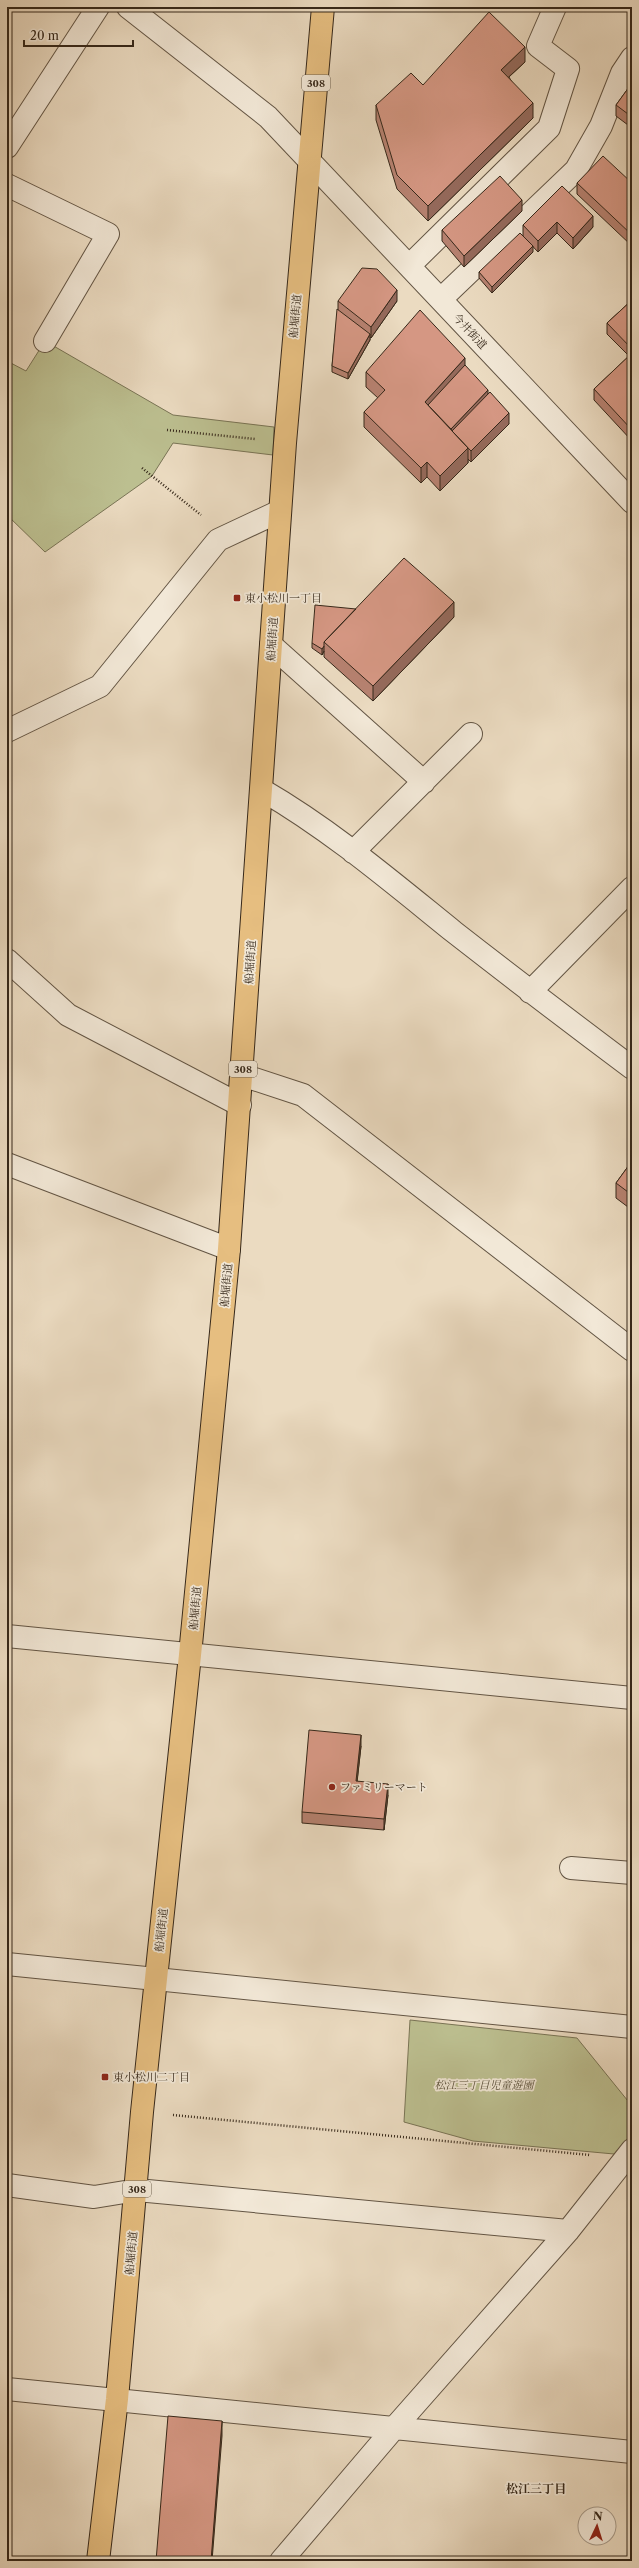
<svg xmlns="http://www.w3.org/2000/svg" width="639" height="2568" font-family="'Libre Caslon Text','Noto Serif JP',serif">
  <rect width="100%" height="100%" fill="#ebdbc1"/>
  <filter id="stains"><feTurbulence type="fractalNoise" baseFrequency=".005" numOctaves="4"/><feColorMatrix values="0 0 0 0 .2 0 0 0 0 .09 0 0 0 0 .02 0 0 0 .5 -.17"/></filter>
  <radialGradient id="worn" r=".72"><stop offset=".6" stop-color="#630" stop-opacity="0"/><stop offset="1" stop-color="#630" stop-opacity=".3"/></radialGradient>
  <path fill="#bcbf90" stroke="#797455" d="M45 341 173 415 274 427 273 455 173 443 152 476 45 552 7 515V361L26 371Z
    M410 2020 577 2038 632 2106V2134L614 2154 473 2141 404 2122Z"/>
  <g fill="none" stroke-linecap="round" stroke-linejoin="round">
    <g stroke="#635544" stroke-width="24">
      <path id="minor" d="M128 7 268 117 632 502
        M7 147 98 7
        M7 185 108 234 45 341
        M409 266 549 128 568 69 538 46 555 7
        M441 299 576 170 601 126 622 73 632 58
        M271 645 424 782
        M7 731 100 686 218 540 280 511
        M262 790C331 830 392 882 454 932 513 978 572 1023 632 1068
        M353 852 471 734
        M7 960 68 1015 240 1105
        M530 992 632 888
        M242 1075 303 1095 632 1350
        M7 1164 229 1249
        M7 1636 632 1698
        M571 1868 632 1873
        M7 1964 632 2027
        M7 2185 94 2197 137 2190 568 2231
        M7 2389 632 2452
        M281 2561 395 2427 568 2231 632 2150"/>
    </g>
    <g stroke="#36281a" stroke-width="24">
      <path id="major" d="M98 2561 117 2399 142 2112 190 1655 229 1249 285 443 323 7"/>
    </g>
    <path stroke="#36281a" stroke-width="2.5" stroke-dasharray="1 2" stroke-linecap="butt" d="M167 430 255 439
      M142 468 201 515
      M173 2115 590 2155"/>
    <use href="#minor" stroke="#f2e8d7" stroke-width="22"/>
    <use href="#major" stroke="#e6be80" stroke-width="22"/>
  </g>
  <path fill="#b78271" stroke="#36281a" d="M525 62 509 77 533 118 428 221 397 189 376 120V105L423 85Z
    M632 83V128L616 116V105Z
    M632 161V179L629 177V166Z
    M577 183H632V246L577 194Z
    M562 186 593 227 573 249 557 233 538 252 523 236V225Z
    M522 211 464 267 442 241V230Z
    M533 252 492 293 479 278V272Z
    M632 300V441L594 400V389L629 356 607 334V323Z
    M338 301H397L371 338 370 337V340L348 379 332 372V366L338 310Z
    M465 366 488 394 509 424 471 462 468 459V463L440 491 427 477 421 483 364 427V412L378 398 366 387V372Z
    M356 609 454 617 373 701 324 657V651L322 655 312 648V643Z
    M632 1161V1210L616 1198V1183Z
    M361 1746 357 1781 388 1795 384 1830 302 1823V1812Z"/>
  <path fill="#956a5c" stroke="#36281a" d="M525 47V62L501 84V70Z
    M533 103V118L428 221V206Z
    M522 200V211L464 267V256Z
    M593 216V227L573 249V238Z
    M557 222V233L538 252V241Z
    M533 246V252L492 293V287Z
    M397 290V301L371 338V327Z
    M370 334V340L348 379V373Z
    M465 358V373L431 409 425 402Z
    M488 390V401L456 435 451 429Z
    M509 413V424L471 462V451Z
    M468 448V463L440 491V476Z
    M427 462V477L421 483V468Z
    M454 602V617L373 701V686Z
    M324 646V651L322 655V649Z
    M361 1735V1746L356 1792V1781Z
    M388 1784V1795L384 1830V1819Z
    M222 2421V2436L212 2561H211Z"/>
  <path fill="#d59783" stroke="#36281a" d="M489 12 525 47 501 70 533 103 428 206 397 175 376 105 411 73 423 85Z
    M632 83V117L616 105Z
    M603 156 632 183V235L577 183Z
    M632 161V168L629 166Z
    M500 176 522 200 464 256 442 230Z
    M562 186 593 216 573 238 557 222 538 241 523 225Z
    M520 233 533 246 492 287 479 272Z
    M362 268 377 269 397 290 371 327 338 301Z
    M632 300V349L607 323Z
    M337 309 370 334 348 373 332 366Z
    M420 310 465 358 425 402 468 448 440 476 427 462 421 468 364 412 385 390 366 372Z
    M632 353V430L594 389Z
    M465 365 488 390 451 429 428 405Z
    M490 392 509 413 471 451 452 431Z
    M404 558 454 602 373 686 324 642Z
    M315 605 356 609 324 642V646L322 649 312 643Z
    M632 1161V1195L616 1183Z
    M309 1730 361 1735 356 1781 388 1784 384 1819 302 1812Z
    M168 2416 222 2421 211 2561H156Z"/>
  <g fill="#8f2418" stroke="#f2e8d7" stroke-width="1.5">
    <rect x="233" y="594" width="8" height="8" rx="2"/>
    <circle cx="332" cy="1787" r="4"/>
    <rect x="101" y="2073" width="8" height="8" rx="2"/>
  </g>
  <g text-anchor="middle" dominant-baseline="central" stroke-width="3.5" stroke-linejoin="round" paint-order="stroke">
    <g fill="#f2e8d7" stroke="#6e6253" stroke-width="1">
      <rect x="302" y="75" width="28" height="16" rx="3"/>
      <rect x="229" y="1061" width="28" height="16" rx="3"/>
      <rect x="123" y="2181" width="28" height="16" rx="3"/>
    </g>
    <g font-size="10" font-weight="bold" fill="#36281a">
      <text x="316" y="83">308</text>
      <text x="243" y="1069">308</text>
      <text x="137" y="2189">308</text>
    </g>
    <g font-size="11" fill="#36281a" stroke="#f2e8d7">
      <text transform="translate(295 316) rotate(-85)">船堀街道</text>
      <text transform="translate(470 331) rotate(47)">今井街道</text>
      <text transform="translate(272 639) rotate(-86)">船堀街道</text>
      <text transform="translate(250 962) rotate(-86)">船堀街道</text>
      <text transform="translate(226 1285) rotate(-85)">船堀街道</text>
      <text transform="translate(195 1608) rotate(-85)">船堀街道</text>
      <text transform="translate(161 1930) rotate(-84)">船堀街道</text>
      <text transform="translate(131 2253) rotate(-85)">船堀街道</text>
    </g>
    <g font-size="11" fill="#36281a" stroke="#f2e8d7" text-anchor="start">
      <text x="245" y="598">東小松川一丁目</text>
      <text x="340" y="1787">ファミリーマート</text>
      <text x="113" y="2077">東小松川二丁目</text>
    </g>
    <g font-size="11" font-style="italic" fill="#584e38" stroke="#f2e8d7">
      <text x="484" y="2085">松江三丁目児童遊園</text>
    </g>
    <g font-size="12" font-weight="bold" fill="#36281a" stroke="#f2e8d7">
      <text x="536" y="2488">松江三丁目</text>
    </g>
  </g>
  <rect width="639" height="2568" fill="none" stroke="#ebdbc1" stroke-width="24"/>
  <rect x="8" y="8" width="623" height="2552" fill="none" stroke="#36281a" stroke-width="2"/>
  <rect x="12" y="12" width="615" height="2544" fill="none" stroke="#36281a"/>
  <g transform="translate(597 2526) rotate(4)"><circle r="19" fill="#f2e8d7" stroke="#a79b8b"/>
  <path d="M0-3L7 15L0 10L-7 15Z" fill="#8f2418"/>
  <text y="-6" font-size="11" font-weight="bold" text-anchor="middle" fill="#36281a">N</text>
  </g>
  <path d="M24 40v6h109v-6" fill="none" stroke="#36281a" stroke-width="2"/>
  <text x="30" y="40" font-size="12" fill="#36281a" stroke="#f2e8d7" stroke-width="3" paint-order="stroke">20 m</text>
  <rect width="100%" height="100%" filter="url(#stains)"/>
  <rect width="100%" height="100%" fill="url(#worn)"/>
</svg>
